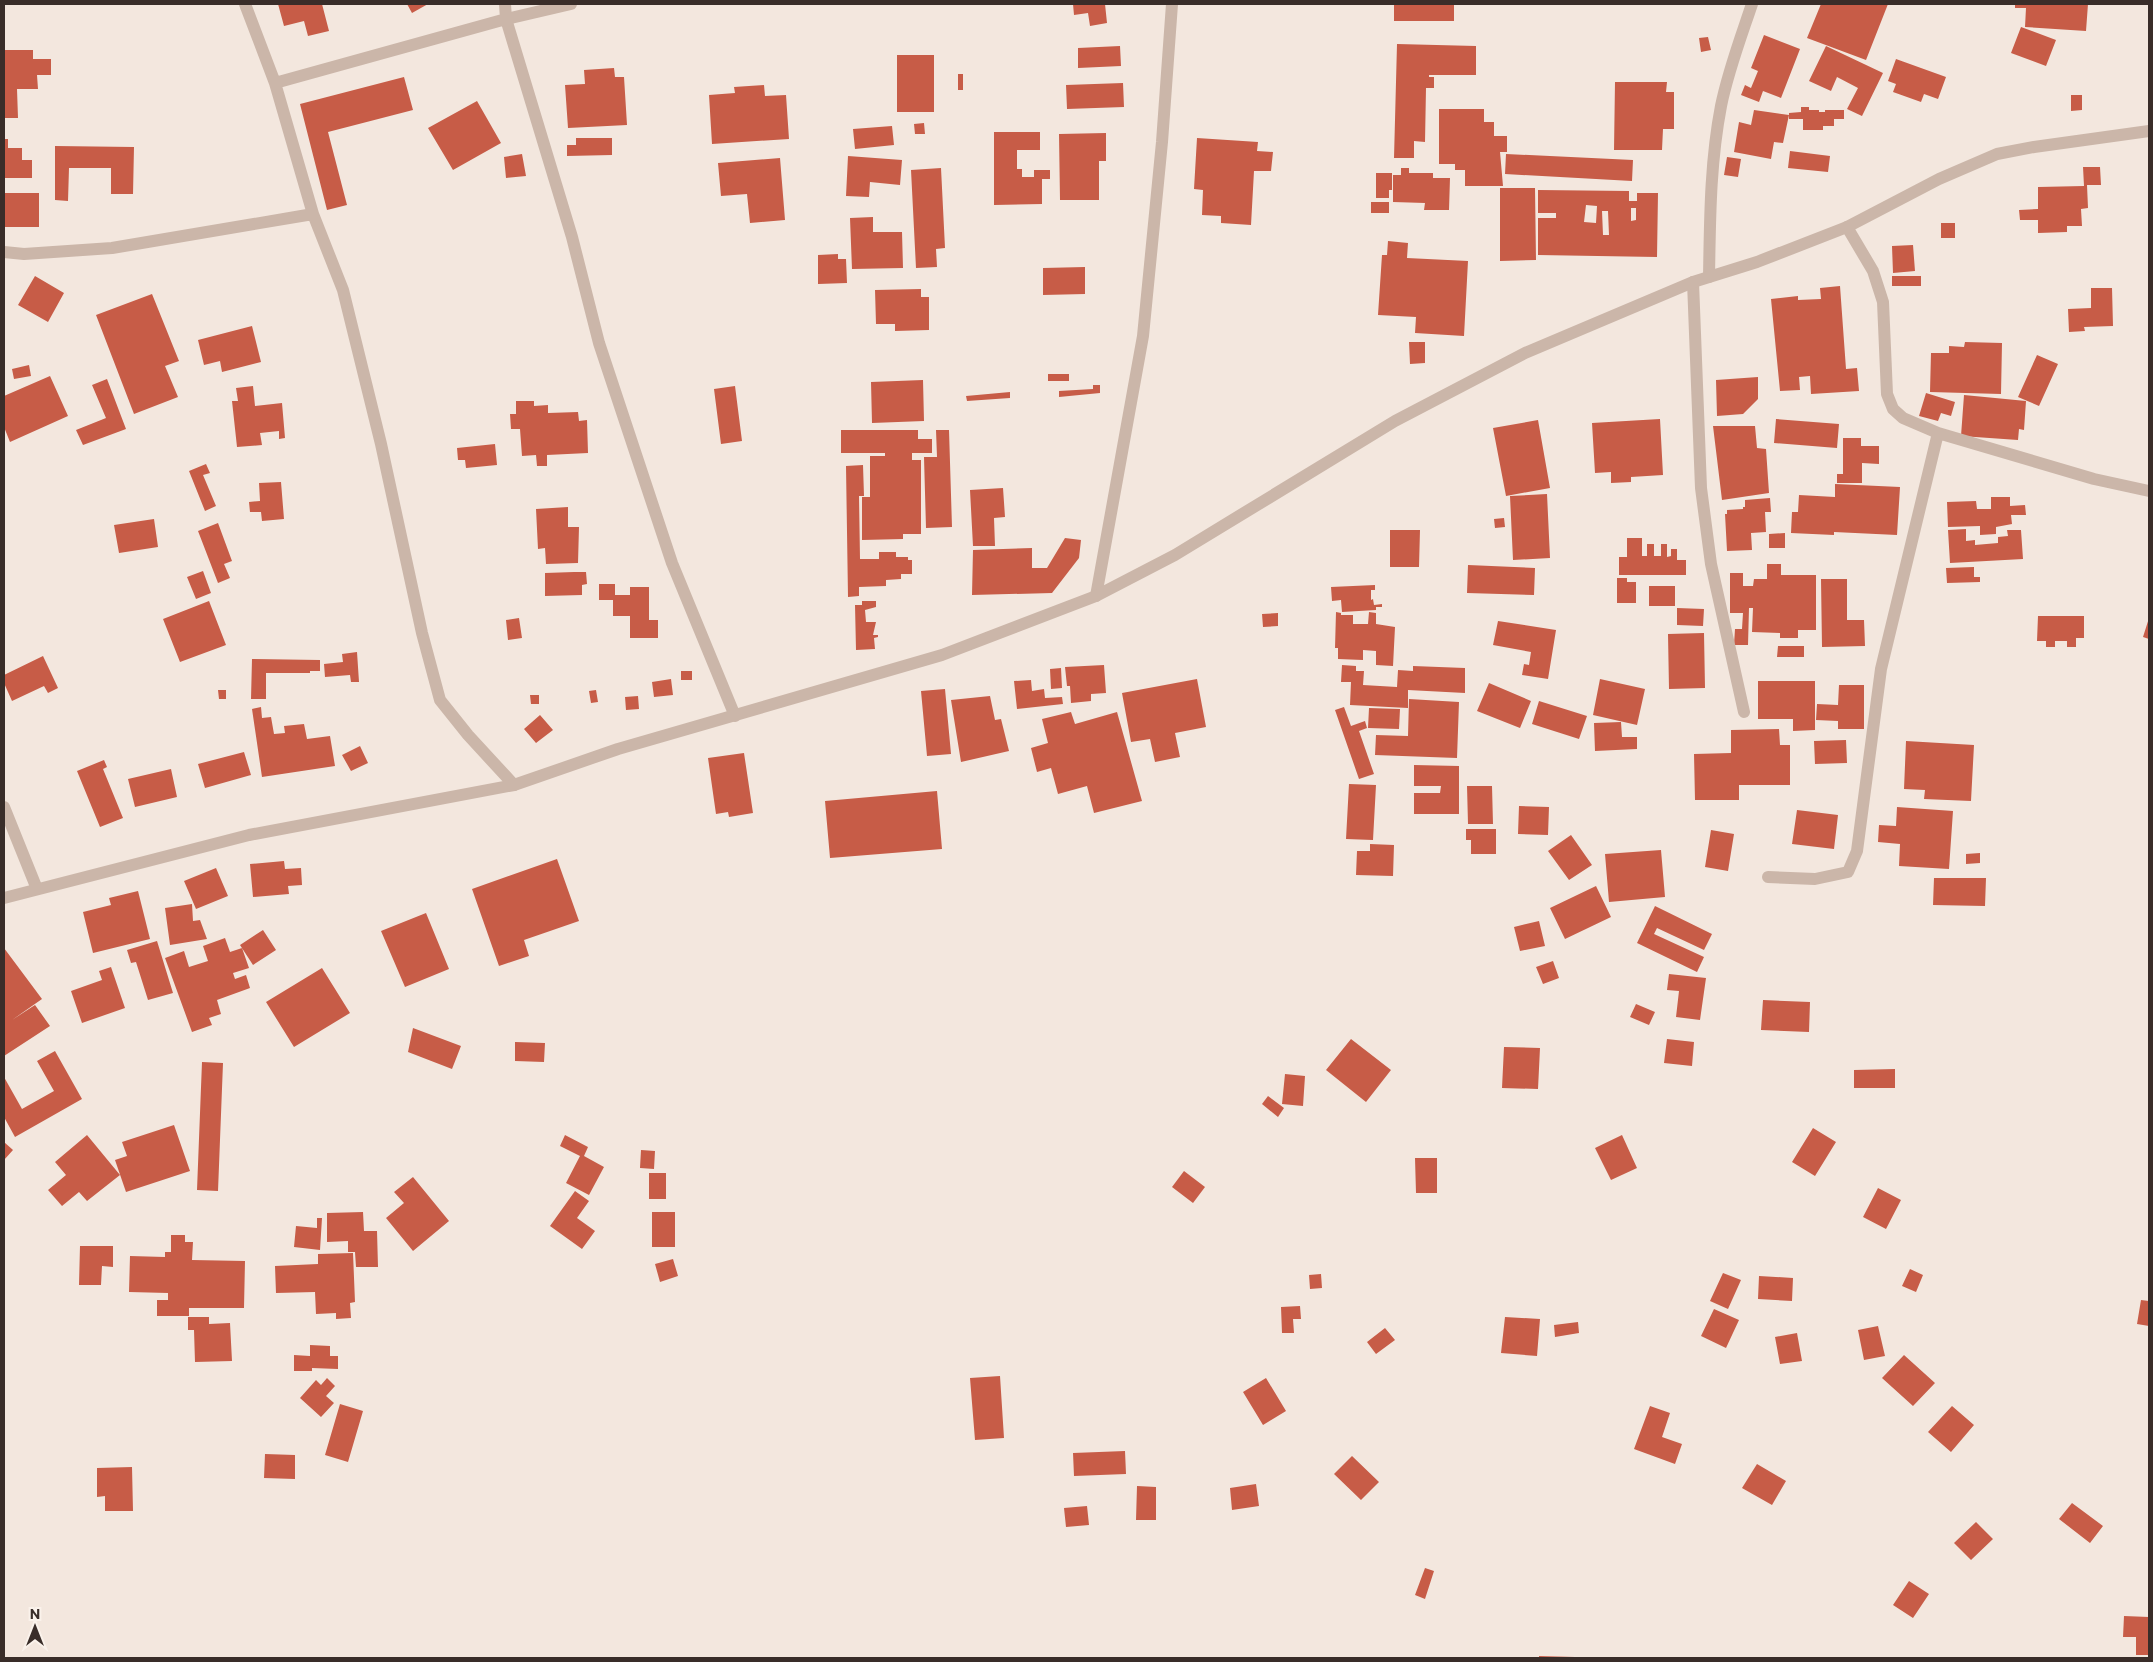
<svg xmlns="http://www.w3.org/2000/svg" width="2153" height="1662" font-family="Commissioner,sans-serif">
  <rect width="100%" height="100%" fill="#f3e7de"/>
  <path fill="#c75c47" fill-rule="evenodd" d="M278 4H322L329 31 308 36 304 21 284 26Z
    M407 4H428L412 13Z
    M1073 4H1105L1107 23 1090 26 1088 13 1074 15Z
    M1394 4H1454V21H1394Z
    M1821 4H1888L1866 60 1807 38Z
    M2015 4H2088L2086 31 2025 27 2026 8H2015Z
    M2021 27 2056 40 2046 66 2011 53Z
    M1764 35 1800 49 1781 98 1763 91 1759 102 1741 95 1745 85 1751 88 1758 71 1751 68Z
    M1708 37 1711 50 1701 52 1699 38Z
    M1397 44 1476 46V75H1429V77H1434V88H1426L1425 142 1414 141V158H1394Z
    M1120 46 1121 66 1078 68V48Z
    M1826 46 1883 73 1862 116 1847 109 1858 88 1837 77 1831 91 1809 81Z
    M4 50H33V59H51V75H37L38 89H17L18 118H4Z
    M897 55H934V112H897Z
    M1896 59 1946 77 1938 99 1924 94 1921 102 1893 92 1896 84 1888 81Z
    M614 68 615 77H624L627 125 568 128 565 85 585 84 584 70Z
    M958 74H963V90H958Z
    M404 77 413 110 328 132 347 205 327 210 300 104Z
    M1615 82H1667L1666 92H1674V129H1663L1662 150H1614Z
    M1123 83 1124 107 1067 109 1066 85Z
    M764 85 765 96 786 95 789 139 712 144 709 95 735 93 734 87Z
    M2071 95H2082V110L2071 111Z
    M477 101 501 143 453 170 428 128Z
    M1801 107H1809V110H1819V112H1825V110H1844V119H1834V126H1823V130H1803V119H1789V113L1801 112Z
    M1439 109H1484V122H1494V136H1507V152H1500L1503 186H1465V170H1455V164H1439Z
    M1754 110 1789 115 1783 143 1774 142 1771 159 1734 152 1739 122 1751 125Z
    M924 123 925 134H915L914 124Z
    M892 126 894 145 855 149 853 129Z
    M994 132H1040V150H1017V169H1022V177H1034V170H1050V179H1042V204L994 205Z
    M1106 133V161H1099V200H1060L1059 134Z
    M576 138H612V155L567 156V145H576Z
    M1197 138 1258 142 1257 151 1273 152 1271 171H1254L1251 225 1221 223V216L1202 215 1203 190 1194 189Z
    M4 139H8V148H22V160H32V178H4Z
    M55 146 134 147 133 194H111V168H69L68 201 55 200Z
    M1790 151 1830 156 1828 172 1788 168Z
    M522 154 526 176 506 178 504 157Z
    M1506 154 1633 160 1632 181 1505 174Z
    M848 156 902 160 900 185 870 182 869 197 846 196Z
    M1727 157 1741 159 1738 177 1724 175Z
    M780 158 785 220 750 223 747 194 721 196 718 163Z
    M2083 167H2100L2101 185H2087L2088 208 2081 209 2082 226H2067V232L2038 233V220H2020L2019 210 2038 209V187L2084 186Z
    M941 168 945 248 936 249 937 267 916 268 911 170Z
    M1401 168H1409V173H1433V178H1450L1449 210H1424L1425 203 1393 202V175H1401Z
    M1376 173H1392V190H1389V198H1376Z
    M1500 188H1535L1536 260 1500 261Z
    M1538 190 1629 191V201H1637V193H1658L1657 257 1538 255V218H1556V213H1538ZM1586 205 1597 206 1596 223 1584 222ZM1631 208H1636V220L1631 221ZM1602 211H1608L1609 235H1603Z
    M4 193H39V227H4Z
    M1371 202H1389V213H1371Z
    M873 217V232H902L903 268 852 269 850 218Z
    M1941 223H1955V238H1941Z
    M1388 241 1408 243 1407 258 1468 261 1464 336 1415 333 1416 317 1378 315 1382 255H1387Z
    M1913 245 1915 271 1893 273 1892 246Z
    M838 254V259H846L847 283 818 284V255Z
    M1085 267V294L1043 295V268Z
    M35 276 64 293 48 322 18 305Z
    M1892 276H1921V286H1892Z
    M1840 286 1846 369 1857 368 1859 391 1811 394 1810 376 1799 377 1800 390 1780 391 1771 299 1798 296V300L1821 299 1820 288Z
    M2091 288H2112L2113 326 2084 327 2085 331 2069 332 2068 309 2091 308Z
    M921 289V297H929V330L895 331V324H876L875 290Z
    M152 294 179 361 165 366 178 397 134 414 96 315Z
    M252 326 261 362 222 372 220 361 204 365 198 340Z
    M1409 342H1425V363L1410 364Z
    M1965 342 2002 343 2001 394 1930 392 1931 353H1949V346L1964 347Z
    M2037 355 2058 364 2039 406 2018 397Z
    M29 365 31 376 14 379 12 369Z
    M1048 374H1069V381H1048Z
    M50 376 68 416 10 442 4 427V396Z
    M1758 377V399L1743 414 1717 416 1716 380Z
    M107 379 126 429 83 445 76 430 106 418 92 385Z
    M923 380 924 421 872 423 871 382Z
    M1093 385H1100V393L1059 397V391L1093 389Z
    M253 386 255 406 282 403 285 438 279 439V431L260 433 262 445 237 447 232 401H238L236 388Z
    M735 386 742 441 721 444 714 389Z
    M1010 392V398L967 401 966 396Z
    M1926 393 1955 402 1951 416 1941 413 1938 421 1919 416Z
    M1964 395 2026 401 2024 430 2019 429 2018 440 1961 436Z
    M516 401H534V406L548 405V413L578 412 579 421 587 420 588 453 547 455V466H537L536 455 522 456 520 429H511L510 414H516Z
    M1660 419 1663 475 1631 477V482L1611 483V472L1595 473 1592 423Z
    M1776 419 1839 424 1837 448 1774 443Z
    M1538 420 1550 488 1506 496 1493 428Z
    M1713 426H1755L1757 448 1766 449 1769 493 1722 500Z
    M841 430H918V439H932V453H912V460H921V534H903V539L862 540V497H870V456H885V453H841Z
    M936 430H949L952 527 926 528 924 457H937Z
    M1843 438H1861V446H1879V464L1862 463V483H1837V474H1843Z
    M495 444 497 465 466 468 465 460H458L457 448Z
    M206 464 210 473 203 475 216 506 205 511 189 471Z
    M863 465 864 496H859L860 559H879V552H896V557H908V560H912V574H901V579L886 580V586L859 587V596L848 597 846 466Z
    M281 482 284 519 262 521 261 512H250L249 502 260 501 259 483Z
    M1835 484 1900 487 1897 535 1834 532V535L1791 533 1792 512H1798L1799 495 1835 497Z
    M1003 488 1005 517 994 518 995 546H973L970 490Z
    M1547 494 1550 558 1513 560 1510 496Z
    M1991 497H2010V506L2025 505 2026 515H2011L2012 524 1996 527V534L1980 535V526L1948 527 1947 502 1976 501 1977 509H1991Z
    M1770 498 1771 512H1765L1766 532 1751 533 1752 550 1727 551 1725 514H1727V510L1743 509V507H1745V500Z
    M568 507V527H579L578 563 546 564 545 548 538 549 536 509Z
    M1504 518 1505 527 1495 528 1494 519Z
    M154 519 158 547 119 553 114 525Z
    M218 523 232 561 224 564 230 578 218 583 198 531Z
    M1966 529V541L1975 540V545L1998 543V537L2008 536 2007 530H2021L2023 559 1950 563 1948 530Z
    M1390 530H1420L1419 567H1390Z
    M1785 533V548H1769V534Z
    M1065 538 1081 540 1079 558 1052 593 972 595 973 550 1032 548V568H1047Z
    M1627 538H1642V556H1647V544H1654V556H1661V544H1667V557L1671 556V549H1677V560H1686V575H1619V557H1627Z
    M1767 564H1781V575H1816V630H1798V638H1780V633L1752 632 1753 608H1749L1748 645H1734L1735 629H1742L1743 613H1730V573H1743V586H1753L1754 579H1767Z
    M1468 565 1535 568 1534 595 1467 593Z
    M1974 567V577H1980V582L1947 583 1946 568Z
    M203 571 211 593 196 599 187 577Z
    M574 572H586L587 584 582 585V595L545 596V573Z
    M1617 578H1627V582H1636V603H1617Z
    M1821 579H1847V620H1864L1865 646 1822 647Z
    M599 584H615V595H630V587H649V620H658V638H630V616H613V600H599Z
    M1375 585V590H1371V600L1373 599 1374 605 1382 604V607H1376V610L1342 612 1341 600 1332 601 1331 587Z
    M1649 586H1675V606H1649Z
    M209 601 226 645 180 662 163 619Z
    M862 601H876V607L865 610 866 622H876L873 635H878V637L874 638 875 649 856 650 855 605H862Z
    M1677 608 1704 609 1703 626 1677 625Z
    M1336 612 1341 613V615H1353V624H1368L1369 612 1376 613V624L1395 627 1393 666 1376 665V651L1363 650V660L1338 659V648H1335Z
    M1278 613V626L1263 627 1262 614Z
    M2038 616H2084V638H2076V647H2067V641H2055V647H2046V641H2037Z
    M519 618 522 638 508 640 506 620Z
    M2149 618V639L2143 637Z
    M1498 621 1556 630 1548 679 1522 675 1524 664 1529 665 1531 652 1493 645Z
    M1704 633 1705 688 1669 689 1668 634Z
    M1778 646H1804V657H1777Z
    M357 652 359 682H351L350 675 325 677 324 664 343 662 342 654Z
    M43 656 58 688 48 693 44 686 12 701 4 683V675Z
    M252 659 320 660V671H310V673H266V699H251Z
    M1104 665 1106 693 1091 694V701L1071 703 1070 686H1067L1065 667Z
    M1342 665 1356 666V671H1364L1363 685 1397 687 1398 670 1413 671V666L1465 668V693L1408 690V708L1350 705 1351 682H1341Z
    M1061 668 1062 688 1051 689 1050 669Z
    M681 671H692V680H681Z
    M671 679 673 695 654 697 652 682Z
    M1197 679 1206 727 1175 733 1180 757 1155 762 1150 739 1131 742 1122 693Z
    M1600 679 1645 689 1637 725 1593 715Z
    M1031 680 1032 691 1044 689 1045 698 1062 697 1063 704 1017 709 1014 681Z
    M1758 681H1815V730L1793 731V719H1758Z
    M1489 683 1531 701 1520 728 1477 711Z
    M1839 685H1864V729H1838V721L1816 720 1817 704 1838 705Z
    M945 689 951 754 927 756 921 691Z
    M218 690H226V699H219Z
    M596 690 598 702 591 703 589 691Z
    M530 695H539V704H531Z
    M638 696 639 709 626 710 625 697Z
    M990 696 995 720 1001 719 1009 751 961 762 951 700Z
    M1409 699 1459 702 1457 758 1375 755 1376 735 1408 736Z
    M1539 701 1587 716 1579 739 1532 724Z
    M261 707 262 718 271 717 274 734 285 733 284 726 304 724 307 739 330 736 335 766 262 777 252 709Z
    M1344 707 1351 726 1365 721 1367 728 1359 731 1374 774 1359 779 1335 710Z
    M1369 708 1400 709 1399 729 1368 728Z
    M1071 712 1075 724 1117 712 1142 801 1094 813 1087 786 1058 794 1051 768 1037 772 1031 748 1048 743 1042 719Z
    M540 715 553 730 536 743 524 729Z
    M1621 722 1622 737H1637V749L1595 751 1594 723Z
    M1779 729 1780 745H1790V785H1739V800H1695L1694 754 1731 753V730Z
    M1846 740 1847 763 1815 764 1814 741Z
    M1906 741 1974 745 1971 801 1924 799 1925 790 1904 789Z
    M360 746 368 763 351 771 342 755Z
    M244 752 251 775 205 788 198 764Z
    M744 753 753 813 729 817 728 812 716 814 708 758Z
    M104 760 107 767 103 769 123 818 100 827 77 771Z
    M1414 765 1459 766V814H1414V793H1440L1441 786H1414Z
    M171 769 177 797 135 807 128 779Z
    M1349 784 1376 785 1373 840 1346 839Z
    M1467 786H1492L1493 824H1468Z
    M937 791 942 849 830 858 825 801Z
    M1519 806 1549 807 1548 835 1518 834Z
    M1897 807 1953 811 1949 869 1899 866 1900 844 1878 842 1879 825 1896 826Z
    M1797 810 1838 815 1834 849 1792 844Z
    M1466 829H1496V854H1471V840H1466Z
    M1711 830 1734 834 1728 871 1705 867Z
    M1571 835 1592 865 1569 880 1548 851Z
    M1370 844 1394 845 1393 876 1356 875 1357 851H1370Z
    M1661 850 1665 897 1609 902 1605 854Z
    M1980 853V863L1966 864V854Z
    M557 859 579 921 524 940 529 956 499 966 472 889Z
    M284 861 285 869 301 868 302 885 288 886 289 894 253 897 250 864Z
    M216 868 228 896 196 909 184 881Z
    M1934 878H1986L1985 906 1933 905Z
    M1596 886 1611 917 1565 939 1550 908Z
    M138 891 150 939 93 953 83 912 111 905 109 898Z
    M192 904 193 921 200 920 207 939 170 945 165 908Z
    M1655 906 1712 934 1704 950 1657 928 1654 934 1704 957 1697 972 1637 943Z
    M426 913 449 969 405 987 381 931Z
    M1539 921 1545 946 1520 951 1514 927Z
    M263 930 276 950 253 965 240 945Z
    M225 938 230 952 242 948 249 968 233 973 235 979 246 975 250 988 217 1000 221 1014 209 1018 212 1025 192 1032 165 958 184 951 189 967 208 961 203 946Z
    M157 941 173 993 148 1000 136 962 131 963 127 950Z
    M4 948 42 999 12 1020 35 1005 50 1026 4 1056Z
    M1553 961 1559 978 1543 984 1536 967Z
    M111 967 125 1008 82 1023 71 991 102 980 99 971Z
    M322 968 350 1013 294 1047 266 1002Z
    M1669 974 1706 978 1700 1020 1676 1017 1679 991 1667 990Z
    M1763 1000 1810 1002 1809 1032 1761 1030Z
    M1636 1004 1655 1012 1649 1025 1630 1017Z
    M413 1028 461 1046 452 1069 408 1052Z
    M1351 1039 1391 1070 1366 1102 1326 1070Z
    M1667 1039 1694 1042 1692 1066 1664 1063Z
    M515 1042 545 1043 544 1062 515 1061Z
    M1504 1047 1540 1048 1538 1089 1502 1088Z
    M55 1051 82 1099 15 1137 4 1117V1077L22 1109 54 1091 37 1061Z
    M202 1062 223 1063 218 1191 197 1190Z
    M1895 1069V1088H1854V1070Z
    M1285 1074 1305 1076 1303 1106 1282 1104Z
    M1268 1096 1284 1108 1278 1117 1262 1104Z
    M174 1125 190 1171 126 1192 115 1160 127 1156 122 1142Z
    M1813 1128 1836 1142 1815 1176 1792 1162Z
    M87 1135 120 1175 87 1201 79 1192 62 1206 48 1190 66 1175 55 1162Z
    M565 1135 588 1147 584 1156 604 1167 589 1195 566 1183 580 1156 560 1146Z
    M1622 1135 1637 1168 1611 1180 1595 1148Z
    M4 1142 13 1150 4 1160Z
    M641 1150 655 1151 654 1169 640 1168Z
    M1415 1158H1437V1193H1416Z
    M1184 1171 1205 1187 1193 1203 1172 1187Z
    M649 1173H666V1199H649Z
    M413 1177 449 1221 413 1251 386 1218 404 1203 394 1192Z
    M1878 1188 1901 1200 1886 1229 1863 1217Z
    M575 1191 589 1201 577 1218 595 1231 582 1249 550 1226Z
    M363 1212 364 1231H377L378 1267H356L355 1252H348V1241L327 1242V1213Z
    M652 1212H675V1247H652Z
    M317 1218H322L320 1250 294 1247 296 1226 317 1228Z
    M171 1235H185V1242H193L192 1260 245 1261 244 1308H189V1316H157V1300H168V1293L129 1292 130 1256 165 1257V1252H171Z
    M80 1246H113V1267L102 1266 101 1285H79Z
    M353 1253 355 1302 350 1303 351 1318 336 1319V1313L316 1314 315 1292 276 1293 275 1266 318 1264V1254Z
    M673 1259 678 1276 660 1282 655 1264Z
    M1910 1269 1923 1275 1916 1292 1902 1286Z
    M1723 1273 1741 1280 1728 1309 1710 1301Z
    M1321 1274 1322 1288 1310 1289 1309 1275Z
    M1759 1276 1793 1278 1792 1301 1758 1299Z
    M2141 1300 2149 1301V1326L2137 1324Z
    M1300 1306 1301 1319H1293L1294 1333H1282L1281 1307Z
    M1714 1309 1739 1320 1726 1348 1701 1336Z
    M188 1317H209V1324L230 1323 232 1361 195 1362 194 1330H188Z
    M1505 1317 1540 1319 1537 1356 1501 1353Z
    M1578 1322 1579 1333 1555 1337 1554 1325Z
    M1878 1326 1885 1356 1864 1360 1858 1330Z
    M1385 1328 1395 1340 1376 1354 1367 1342Z
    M1797 1333 1802 1361 1780 1364 1775 1337Z
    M310 1345 330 1346V1356H338V1369L312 1368V1371H294V1355L310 1356Z
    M1904 1355 1935 1383 1913 1406 1882 1378Z
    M1000 1376 1004 1438 975 1440 970 1378Z
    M327 1378 335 1386 326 1396 334 1403 321 1417 300 1398 316 1380 321 1385Z
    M1266 1378 1286 1411 1263 1425 1243 1392Z
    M340 1404 363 1411 348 1462 325 1455Z
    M1650 1406 1670 1413 1662 1437 1682 1444 1675 1464 1634 1449Z
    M1952 1406 1974 1425 1951 1452 1928 1432Z
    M1125 1451 1126 1474 1074 1476 1073 1453Z
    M265 1454 295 1455V1479L264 1478Z
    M1352 1456 1379 1482 1361 1500 1334 1474Z
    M1757 1464 1786 1481 1772 1505 1742 1488Z
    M132 1467 133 1511H105V1496L97 1497V1468Z
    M1256 1484 1259 1506 1232 1510 1230 1488Z
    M1137 1486 1156 1487V1520H1136Z
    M2072 1503 2103 1526 2090 1543 2059 1519Z
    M1087 1506 1089 1525 1066 1527 1064 1508Z
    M1976 1522 1993 1539 1971 1560 1954 1543Z
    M1425 1568 1434 1571 1425 1599 1415 1595Z
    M1909 1581 1929 1594 1913 1618 1893 1605Z
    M2124 1616 2149 1617V1655H2136V1637H2123Z
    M1539 1656 1575 1657V1658H1539Z"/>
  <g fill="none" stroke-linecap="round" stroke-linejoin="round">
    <path stroke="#cbb6a9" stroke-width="12" d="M245 4 275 83 313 214 343 290 381 444 422 633 440 700 468 735 514 785
      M505 4 506 19 572 237 599 343 672 563 735 716
      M275 83 506 19 571 4
      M1847 227 1873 271 1883 302 1887 394 1893 409 1903 418 1938 433 2094 479 2149 491
      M4 252 24 254 112 248 313 214
      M1709 277C1710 220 1710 163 1721 106 1728 71 1741 37 1752 4
      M1693 282 1701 488 1711 564 1744 712
      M1096 596 1143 336 1162 142 1172 4
      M4 807 37 889
      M1768 877 1815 879 1848 872 1857 851 1881 669 1938 433"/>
    <path stroke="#cbb6a9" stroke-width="12" d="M4 898 249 835 514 785 618 749 942 655 1096 596 1175 555 1395 421 1525 353 1693 282 1757 262 1847 227 1939 179 1997 154 2034 147 2149 131"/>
  </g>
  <rect width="2153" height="1662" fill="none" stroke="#392d29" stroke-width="10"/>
  <g transform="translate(35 1627)" stroke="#faf2eb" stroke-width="4" paint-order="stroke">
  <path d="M0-4L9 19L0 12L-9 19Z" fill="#392d29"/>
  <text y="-8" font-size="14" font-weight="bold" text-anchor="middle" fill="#392d29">N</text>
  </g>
</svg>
